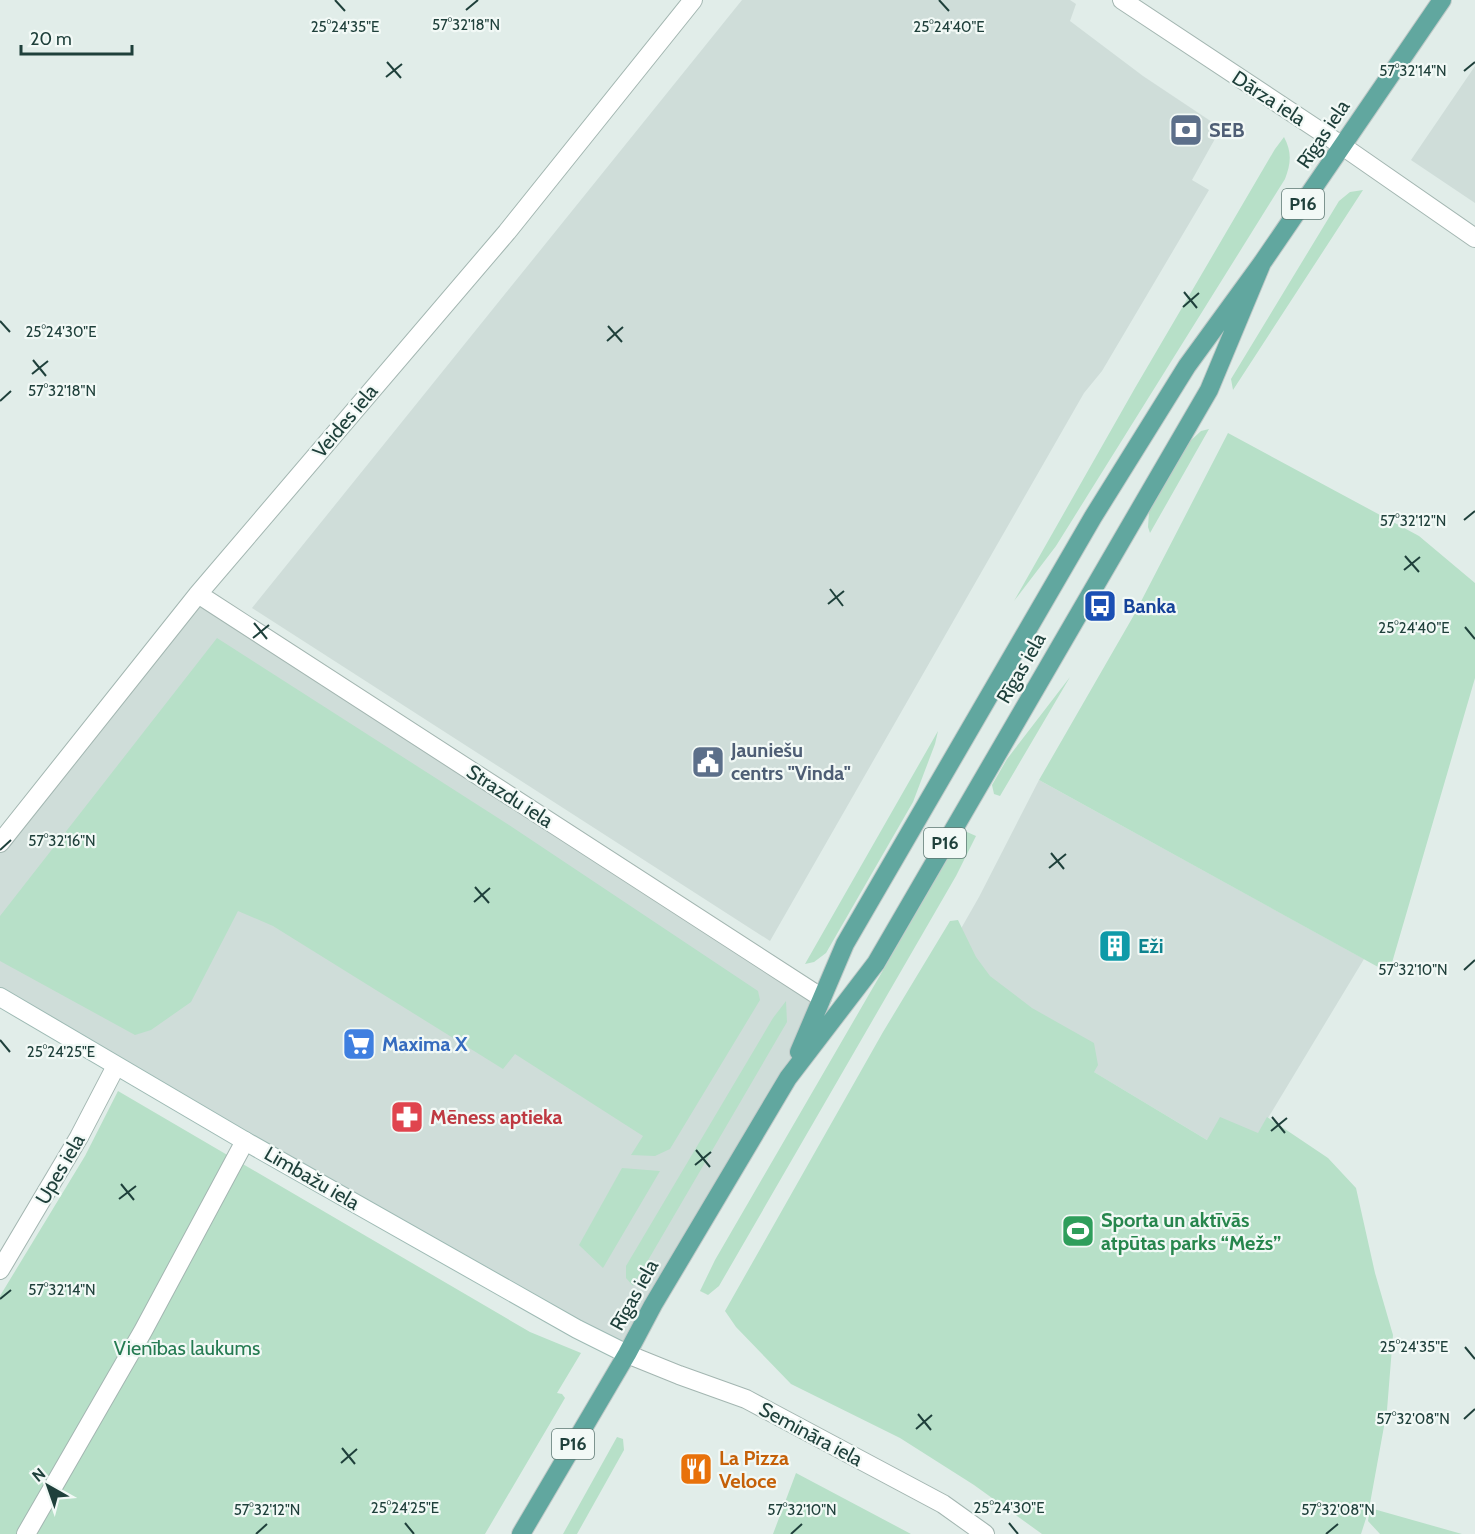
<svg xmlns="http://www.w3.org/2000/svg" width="1475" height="1534" font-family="Cabin,sans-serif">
  <rect width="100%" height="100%" fill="#e1ede9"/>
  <path fill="#cfddd9" d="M742 0H1070L1076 4 1070 21 1143 76 1221 128 1192 180 1209 190 1102 371 1084 393 770 941 252 608Z
    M1475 66V203L1411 160Z
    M198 594 822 998 788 1078 627 1354 0 997V843Z
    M1039 780 1364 959 1242 1161 934 976 979 897Z"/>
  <path fill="#b7e0c8" d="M1284 137C1292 152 1291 163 1285 179L1056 546 1014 601 1135 388 1275 149Z
    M1363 190 1233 390 1231 379 1339 201 1350 192Z
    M1209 429 1150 533 1148 527 1149 512 1188 443 1201 431Z
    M1228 433 1419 536 1475 583V678L1389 973 1039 780 1134 615Z
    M217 638 509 825 758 991 760 1000 670 1149 655 1156 631 1155 643 1136 515 1054 503 1069 273 926 238 911 191 1002 151 1030 135 1035 0 961V916Z
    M1070 677 1000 796 994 794 992 785 1007 759Z
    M938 731 935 744 913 802 826 953 814 962 805 964Z
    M967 832 976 836 956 876 719 1286 708 1295 700 1291 715 1260 962 834Z
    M958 920 976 957 990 976 1032 1008 1094 1043 1098 1065 1094 1072 1207 1140 1220 1117 1258 1133 1267 1117 1328 1158 1356 1188 1375 1273 1393 1335 1387 1410 1369 1509 1361 1534H1042L974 1485 900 1438 791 1384 736 1327 725 1311 883 1032 950 921Z
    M786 1001 787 1022 633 1286 626 1278V1266L773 1018Z
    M118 1091 530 1332 581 1353 557 1393 562 1394 565 1398 485 1534H0V1296L85 1156Z
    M622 1168 660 1171 603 1268 579 1245Z
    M617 1437 623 1439 624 1450 577 1534H563Z
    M796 1473 911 1534H773Z
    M1370 1508 1462 1534H1380L1368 1521Z"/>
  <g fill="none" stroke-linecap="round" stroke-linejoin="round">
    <g stroke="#a3b6b1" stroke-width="20">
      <path id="pedestrian" d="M26 1534 143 1331 245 1141"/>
    </g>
    <g stroke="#a3b6b1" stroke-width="20">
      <path id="minor" d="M1122 0 1341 145 1475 238
        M198 594 822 998
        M0 843 198 594 507 232 693 0
        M0 1270 79 1137 116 1066
        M627 1354 679 1375 746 1399 943 1504 985 1534"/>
    </g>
    <g stroke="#9ebab4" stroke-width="20">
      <path id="secondary" d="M0 997 245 1141 577 1329 627 1354"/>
    </g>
    <g stroke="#c0cac8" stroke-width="20">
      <path id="primary" d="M799 1052 845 944 1093 517 1187 366 1262 263 1442 0
        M521 1534 627 1354 653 1305 788 1078 876 963 1209 390 1262 263"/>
    </g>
    <use href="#pedestrian" stroke="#fff" stroke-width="18"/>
    <use href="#minor" stroke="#fff" stroke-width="18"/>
    <use href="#secondary" stroke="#fff" stroke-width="18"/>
    <use href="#primary" stroke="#61a79f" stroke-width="18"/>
  </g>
  <path fill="none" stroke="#1f403b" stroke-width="2" d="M335 0 345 11M939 0 949 11M466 10 478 0M387 62 401 78M1464 71 1475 62M386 77 402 64M1184 292 1197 308M1183 307 1199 293M0 321 10 332M608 326 622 342M607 341 623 327M33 360 46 376M32 374 48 361M0 401 11 391M1464 520 1475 511M1405 556 1419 572M1404 570 1420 557M830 589 843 606M828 604 844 591M254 623 267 639M1465 627 1475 639M253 638 269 625M0 850 11 840M1051 853 1064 869M1049 868 1066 854M475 887 489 903M474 902 490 888M1464 970 1475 960M0 1040 10 1052M1272 1117 1285 1133M1271 1131 1287 1118M696 1150 710 1167M695 1165 711 1152M121 1184 134 1200M119 1199 136 1186M0 1299 11 1290M1465 1347 1475 1359M918 1414 931 1430M1464 1419 1475 1409M916 1429 932 1415M342 1448 355 1464M341 1463 357 1449M405 1523 414 1534M1009 1523 1018 1534M256 1534 267 1524M791 1534 802 1524M1326 1534 1338 1524"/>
  <defs>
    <g id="bank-square" transform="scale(1.725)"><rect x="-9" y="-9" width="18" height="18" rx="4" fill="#5c6f8a" stroke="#f2f9f6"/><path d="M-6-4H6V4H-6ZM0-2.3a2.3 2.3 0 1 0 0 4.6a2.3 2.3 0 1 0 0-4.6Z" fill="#fff"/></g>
    <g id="bus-square" transform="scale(1.725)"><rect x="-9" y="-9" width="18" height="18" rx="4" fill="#1a4fb4" stroke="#f2f9f6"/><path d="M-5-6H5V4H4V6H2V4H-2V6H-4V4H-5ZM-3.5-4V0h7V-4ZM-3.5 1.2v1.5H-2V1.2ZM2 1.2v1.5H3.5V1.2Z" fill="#fff"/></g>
    <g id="civic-square" transform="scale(1.725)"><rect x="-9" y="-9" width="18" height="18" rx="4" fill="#5c6f8a" stroke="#f2f9f6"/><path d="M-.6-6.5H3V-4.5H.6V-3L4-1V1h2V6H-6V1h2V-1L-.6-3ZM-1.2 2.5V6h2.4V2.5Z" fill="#fff"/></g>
    <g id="building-square" transform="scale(1.725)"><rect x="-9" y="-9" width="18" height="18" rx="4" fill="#0f9aa8" stroke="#f2f9f6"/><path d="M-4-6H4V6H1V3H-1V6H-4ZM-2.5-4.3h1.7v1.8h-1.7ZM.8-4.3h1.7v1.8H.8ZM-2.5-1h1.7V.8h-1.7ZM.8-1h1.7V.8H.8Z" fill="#fff"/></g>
    <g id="supermarket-square" transform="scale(1.725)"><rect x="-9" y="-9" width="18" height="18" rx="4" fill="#3f7fe0" stroke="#f2f9f6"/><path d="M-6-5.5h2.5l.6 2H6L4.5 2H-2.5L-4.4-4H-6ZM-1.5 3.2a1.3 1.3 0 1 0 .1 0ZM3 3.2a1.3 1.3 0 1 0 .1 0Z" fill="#fff"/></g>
    <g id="pharmacy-square" transform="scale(1.725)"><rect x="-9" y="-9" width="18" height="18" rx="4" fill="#e0444e" stroke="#f2f9f6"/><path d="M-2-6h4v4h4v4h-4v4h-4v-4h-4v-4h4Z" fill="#fff"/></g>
    <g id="stadium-square" transform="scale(1.725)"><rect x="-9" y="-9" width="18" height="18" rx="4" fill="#2e9e5b" stroke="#f2f9f6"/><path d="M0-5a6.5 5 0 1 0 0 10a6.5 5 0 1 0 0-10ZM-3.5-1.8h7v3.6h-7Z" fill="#fff"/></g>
    <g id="restaurant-square" transform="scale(1.725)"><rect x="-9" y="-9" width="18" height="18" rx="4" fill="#e8710a" stroke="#f2f9f6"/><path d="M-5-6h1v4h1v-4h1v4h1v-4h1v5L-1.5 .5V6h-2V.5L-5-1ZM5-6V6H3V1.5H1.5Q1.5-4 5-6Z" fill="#fff"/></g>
  </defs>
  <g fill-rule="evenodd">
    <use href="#bank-square" x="1186" y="130"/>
    <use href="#bus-square" x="1100" y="606"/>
    <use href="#civic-square" x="708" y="762"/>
    <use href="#building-square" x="1115" y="946"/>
    <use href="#supermarket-square" x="359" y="1044"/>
    <use href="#pharmacy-square" x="407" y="1117"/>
    <use href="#stadium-square" x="1078" y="1231"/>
    <use href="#restaurant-square" x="696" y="1469"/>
  </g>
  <g text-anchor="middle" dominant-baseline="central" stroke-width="4.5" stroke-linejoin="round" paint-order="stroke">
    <g fill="#f2f9f6" stroke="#5e7873" stroke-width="1.5">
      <rect x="1282" y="189" width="42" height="30" rx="4.5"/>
      <rect x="924" y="828" width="42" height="30" rx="4.5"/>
      <rect x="552" y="1429" width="42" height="30" rx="4.5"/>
    </g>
    <g font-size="18" font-weight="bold" fill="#1f403b">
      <text x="1303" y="204">P16</text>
      <text x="945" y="843">P16</text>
      <text x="573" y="1444">P16</text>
    </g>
    <g font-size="20" fill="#1f403b" stroke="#f2f9f6">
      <text transform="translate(1269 98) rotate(33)">Dārza iela</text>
      <text transform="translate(1323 134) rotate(-56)">Rīgas iela</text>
      <text transform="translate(345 421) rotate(-50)">Veides iela</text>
      <text transform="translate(1021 668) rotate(-60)">Rīgas iela</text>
      <text transform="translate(510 796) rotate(33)">Strazdu iela</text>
      <text transform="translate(60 1169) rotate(-60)">Upes iela</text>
      <text transform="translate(312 1178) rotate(30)">Limbažu iela</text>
      <text transform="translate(634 1295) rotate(-61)">Rīgas iela</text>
      <text transform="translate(811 1434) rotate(28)">Semināra iela</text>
    </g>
    <g font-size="20" font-weight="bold" fill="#4e5e75" stroke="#f2f9f6" text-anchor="start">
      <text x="1209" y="130">SEB</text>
      <text x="731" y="750">Jauniešu<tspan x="731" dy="23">centrs "Vinda"</tspan></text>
    </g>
    <g font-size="20" font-weight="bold" fill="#164399" stroke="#f2f9f6" text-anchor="start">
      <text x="1123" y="606">Banka</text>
    </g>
    <g font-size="20" font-weight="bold" fill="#0d838f" stroke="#f2f9f6" text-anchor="start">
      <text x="1138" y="946">Eži</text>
    </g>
    <g font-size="20" font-weight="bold" fill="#366cbe" stroke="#f2f9f6" text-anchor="start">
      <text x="382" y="1044">Maxima X</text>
    </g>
    <g font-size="20" font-weight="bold" fill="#be3a42" stroke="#f2f9f6" text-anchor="start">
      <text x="430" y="1117">Mēness aptieka</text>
    </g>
    <g font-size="20" font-weight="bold" fill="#27864d" stroke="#f2f9f6" text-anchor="start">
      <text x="1101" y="1220">Sporta un aktīvās<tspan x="1101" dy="23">atpūtas parks “Mežs”</tspan></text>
    </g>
    <g font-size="20" fill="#257b52" stroke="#f2f9f6">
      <text x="187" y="1348">Vienības laukums</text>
    </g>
    <g font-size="20" font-weight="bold" fill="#c56008" stroke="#f2f9f6" text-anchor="start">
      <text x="719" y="1458">La Pizza<tspan x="719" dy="23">Veloce</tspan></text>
    </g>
  </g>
  <g font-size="15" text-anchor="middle" fill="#1f403b" stroke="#f2f9f6" stroke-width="4.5" stroke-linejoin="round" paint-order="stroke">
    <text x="466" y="30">57°32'18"N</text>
    <text x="345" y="32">25°24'35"E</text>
    <text x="949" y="32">25°24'40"E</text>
    <text x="1413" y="76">57°32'14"N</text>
    <text x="61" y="337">25°24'30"E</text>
    <text x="62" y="396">57°32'18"N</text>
    <text x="1413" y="526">57°32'12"N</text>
    <text x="1414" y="633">25°24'40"E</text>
    <text x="62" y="846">57°32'16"N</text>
    <text x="1413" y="975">57°32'10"N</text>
    <text x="61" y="1057">25°24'25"E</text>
    <text x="62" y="1295">57°32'14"N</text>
    <text x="1414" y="1352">25°24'35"E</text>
    <text x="1413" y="1424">57°32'08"N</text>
    <text x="405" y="1513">25°24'25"E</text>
    <text x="1009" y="1513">25°24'30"E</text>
    <text x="267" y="1515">57°32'12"N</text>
    <text x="802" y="1515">57°32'10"N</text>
    <text x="1338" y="1515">57°32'08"N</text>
  </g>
  <g transform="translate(48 1486) rotate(320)" stroke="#f2f9f6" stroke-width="4.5" paint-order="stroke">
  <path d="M0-4.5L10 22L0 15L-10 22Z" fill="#1f403b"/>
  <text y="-9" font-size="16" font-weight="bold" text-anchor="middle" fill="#1f403b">N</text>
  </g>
  <path d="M21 45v9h111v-9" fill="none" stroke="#1f403b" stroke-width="3"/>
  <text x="30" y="45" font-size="18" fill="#1f403b" stroke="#f2f9f6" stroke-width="4.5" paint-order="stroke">20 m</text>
</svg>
